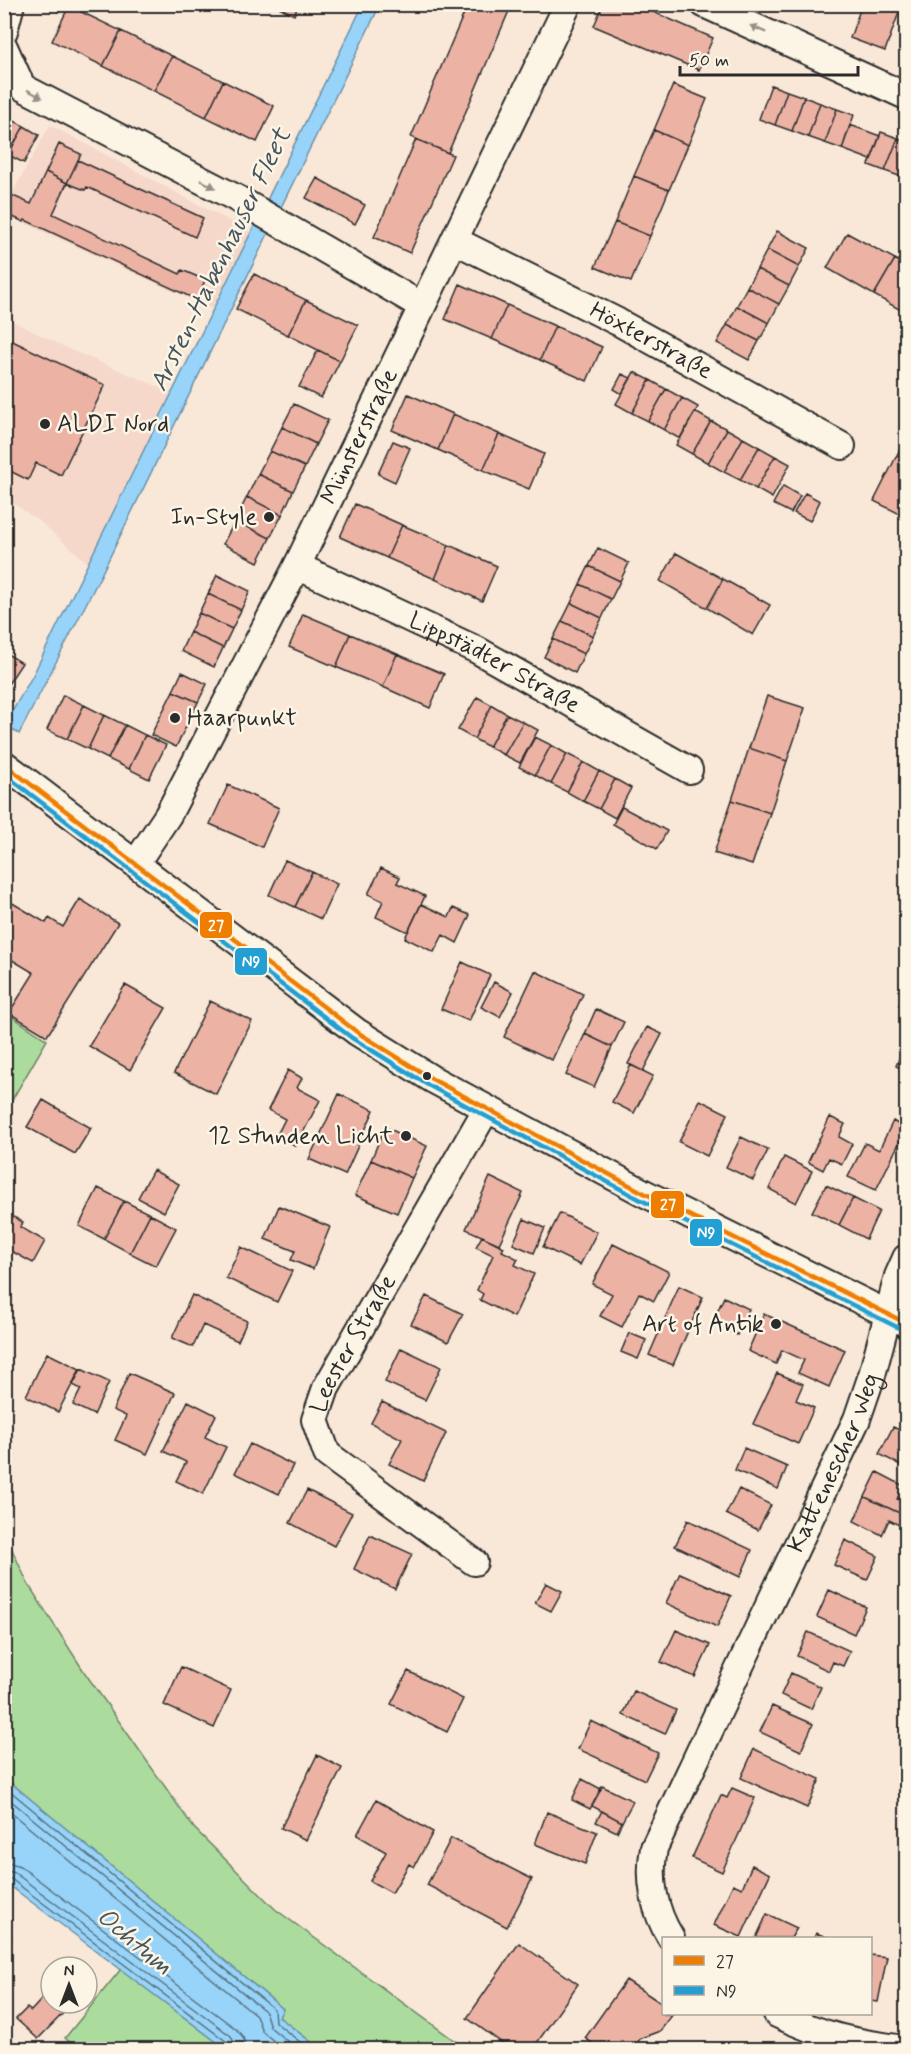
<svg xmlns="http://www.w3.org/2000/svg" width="911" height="2054" font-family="Mynerve,sans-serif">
  <rect width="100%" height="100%" fill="#f9e8d8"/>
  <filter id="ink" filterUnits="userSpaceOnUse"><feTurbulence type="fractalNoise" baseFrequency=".0167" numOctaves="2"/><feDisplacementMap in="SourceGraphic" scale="12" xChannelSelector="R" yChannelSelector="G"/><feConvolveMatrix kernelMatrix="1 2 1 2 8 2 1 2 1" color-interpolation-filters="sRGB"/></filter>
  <g filter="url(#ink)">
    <path fill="#f5d8c9" d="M50 125 250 232 212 309 5 214V206Z
      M4 317 73 351 171 392 88 563 38 520 5 498Z"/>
    <path fill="#abdc9d" stroke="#6b8464" stroke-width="1.5" d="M5 1012 47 1040 5 1112Z
      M4 1532 28 1584 85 1673 194 1828 275 1909 466 2049H320L279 2017 283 2009 5 1778Z
      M121 1969 226 2049H77L65 2038Z"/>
    <path fill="#98d4f9" stroke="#6c90a7" stroke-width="1.5" d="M363 5H380L101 575 19 734 5 724 33 675Z
      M5 1778 283 2009 279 2017 320 2049H226L5 1882Z"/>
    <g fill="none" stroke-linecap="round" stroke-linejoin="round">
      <path stroke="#576f7d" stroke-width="1.5" d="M4 1786 274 2009 275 2022 310 2050
        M4 1795 265 2011 270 2027 298 2050
        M4 1807 256 2015 262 2031 284 2050
        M4 1861 20 1866 236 2029 243 2037 246 2050
        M4 1870 15 1873 231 2036 237 2050
        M4 1878 11 1879 227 2042 229 2050"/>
    </g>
    <path fill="#ecb3a5" stroke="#2b2b2b" stroke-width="1.5" d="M273 4H299L294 15Z
      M468 4H512L448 153 411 137Z
      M603 4H635L713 38 699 70 594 26Z
      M862 4H902L885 51 850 38Z
      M69 6 121 31 103 66 52 41Z
      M121 31 172 56 154 91 103 66Z
      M172 56 223 81 206 117 154 91Z
      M223 81 274 106 257 142 206 117Z
      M673 85 707 99 688 145 654 130Z
      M771 85 787 91 775 125 759 119Z
      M787 91 804 97 792 131 775 125Z
      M804 97 820 103 808 137 792 131Z
      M820 103 837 109 825 143 808 137Z
      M837 109 854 115 842 149 825 143Z
      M9 118 24 126 8 155 4 152V126Z
      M850 125 880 136 871 160 842 149Z
      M24 126 39 135 24 163 8 155Z
      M654 130 688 145 669 190 634 176Z
      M881 132 898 138 885 171 869 165Z
      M898 138 906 142V164L902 177 885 171Z
      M416 139 453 155 410 253 374 237Z
      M59 144 81 154 67 183 46 172Z
      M78 160 203 218 195 237 87 187 85 190 67 183Z
      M906 164V179L902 177Z
      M46 172 67 183 53 214 180 274 182 270 205 280 197 300 25 220 24 222 4 213 11 195 31 204Z
      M634 176 669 190 650 236 615 222Z
      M317 178 365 205 355 224 306 198Z
      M615 222 650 236 631 282 595 267Z
      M777 231 809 248 799 267 767 250Z
      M847 233 895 259 874 295 827 268Z
      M767 250 799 267 789 286 757 269Z
      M895 259 906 266V313L874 295Z
      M757 269 789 286 779 304 747 287Z
      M254 274 306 300 288 335 236 309Z
      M460 284 507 305 492 339 445 319Z
      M747 287 779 304 769 323 737 306Z
      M306 300 358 325 340 361 288 335Z
      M507 305 555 326 540 360 492 339Z
      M737 306 769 323 759 341 727 325Z
      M4 317 11 320 4 333Z
      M727 325 759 341 749 360 717 343Z
      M555 326 602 347 587 381 540 360Z
      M4 337 105 385 61 475 36 463 28 480 4 468Z
      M318 350 340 361 321 398 299 387Z
      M634 372 650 380 632 413 616 404Z
      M622 374 631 378 622 394 614 389Z
      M650 380 666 389 648 421 632 413Z
      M666 389 682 398 664 430 648 421Z
      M408 394 453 414 438 450 392 430Z
      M682 398 698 407 680 439 664 430Z
      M294 404 328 420 316 444 282 427Z
      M695 412 711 421 692 454 676 445Z
      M453 414 499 434 483 470 438 450Z
      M711 421 727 429 708 463 692 454Z
      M282 427 316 444 305 467 270 451Z
      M727 429 743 438 724 472 708 463Z
      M499 434 544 454 529 489 483 470Z
      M906 437V460L897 455Z
      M743 438 759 447 740 480 724 472Z
      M393 441 410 448 395 482 378 474Z
      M759 447 775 456 756 489 740 480Z
      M270 451 305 467 293 491 258 474Z
      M897 455 906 460V517L874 501Z
      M775 456 790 464 772 498 756 489Z
      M258 474 293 491 282 515 247 497Z
      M783 486 800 496 791 513 773 504Z
      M805 493 820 501 810 521 794 513Z
      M247 497 282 515 270 538 235 521Z
      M355 504 402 525 387 558 340 537Z
      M235 521 270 538 258 562 223 544Z
      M402 525 449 545 435 579 387 558Z
      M449 545 497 566 482 601 435 579Z
      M598 548 629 563 620 581 589 566Z
      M676 553 723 579 707 608 660 581Z
      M589 566 620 581 611 599 580 584Z
      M217 575 250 591 241 610 208 594Z
      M723 579 770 605 753 635 707 608Z
      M580 584 611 599 602 618 571 603Z
      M208 594 241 610 232 629 199 613Z
      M571 603 602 618 593 636 562 621Z
      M199 613 232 629 223 648 190 632Z
      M303 614 350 634 336 667 289 647Z
      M562 621 593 636 584 654 553 639Z
      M190 632 223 648 214 667 181 651Z
      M350 634 397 654 383 687 336 667Z
      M553 639 584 654 575 673 544 657Z
      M4 652 22 663 4 690Z
      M397 654 444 674 430 708 383 687Z
      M182 672 207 684 198 702 173 691Z
      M173 691 198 702 176 747 151 735Z
      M63 695 84 705 67 739 47 730Z
      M767 696 805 708 787 761 749 748Z
      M477 697 492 705 474 739 458 730Z
      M84 705 104 715 88 749 67 739Z
      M492 705 507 714 489 747 474 739Z
      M507 714 523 722 504 755 489 747Z
      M104 715 125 725 108 759 88 749Z
      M523 722 538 730 520 763 504 755Z
      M125 725 145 735 129 769 108 759Z
      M145 735 166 745 149 779 129 769Z
      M535 737 551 745 535 775 519 767Z
      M551 745 567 754 551 784 535 775Z
      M749 748 787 761 770 813 732 800Z
      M567 754 583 762 567 792 551 784Z
      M583 762 599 771 583 801 567 792Z
      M599 771 615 779 599 809 583 801Z
      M615 779 631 788 615 818 599 809Z
      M228 785 279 808 262 847 210 824Z
      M732 800 770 813 752 865 714 853Z
      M622 807 667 831 657 849 613 824Z
      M285 860 312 872 295 907 269 895Z
      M381 868 400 877 397 883 425 896 408 932 376 917 383 901 368 894Z
      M312 872 337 884 321 919 295 907Z
      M4 898 46 923 49 918 63 927 80 899 118 923 47 1036 9 1013 34 973 4 955Z
      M421 904 449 917 453 908 470 915 457 943 443 935 434 952 405 938Z
      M462 962 490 975 469 1021 441 1009Z
      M535 971 583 994 552 1060 504 1037Z
      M494 982 513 992 500 1017 481 1007Z
      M125 985 166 1008 130 1070 89 1046Z
      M906 989V1008L899 1005Z
      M210 1001 252 1021 216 1094 174 1073Z
      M596 1009 624 1022 612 1047 585 1034Z
      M647 1027 662 1034 643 1071 628 1064Z
      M585 1034 612 1047 594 1087 566 1075Z
      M906 1042V1071L896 1066Z
      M631 1065 653 1076 634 1113 612 1102Z
      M288 1070 302 1078 297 1088 320 1100 296 1146 277 1135 285 1119 268 1110Z
      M339 1094 374 1110 345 1175 309 1159Z
      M43 1100 91 1128 75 1154 27 1127Z
      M700 1100 728 1114 707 1156 679 1142Z
      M830 1117 845 1124 839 1137 852 1144 842 1164 829 1158 823 1170 808 1162Z
      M893 1121 906 1129 876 1190 848 1177 865 1143 879 1150Z
      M385 1127 427 1146 412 1178 371 1160Z
      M741 1137 768 1150 753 1180 726 1167Z
      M784 1157 812 1171 796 1203 769 1189Z
      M371 1160 412 1178 397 1213 355 1195Z
      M153 1170 179 1184 164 1212 138 1198Z
      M490 1177 523 1193 499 1244 466 1229Z
      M826 1185 853 1198 839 1225 812 1212Z
      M98 1188 124 1201 104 1239 79 1226Z
      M853 1198 879 1211 866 1239 839 1225Z
      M124 1201 150 1214 130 1253 104 1239Z
      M279 1206 330 1227 313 1269 291 1260 295 1251 265 1239Z
      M4 1212 23 1222 20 1227 45 1241 33 1263 13 1252 4 1267Z
      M560 1213 597 1232 580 1265 543 1247Z
      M150 1214 176 1228 156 1266 130 1253Z
      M524 1219 545 1228 534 1253 513 1244Z
      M482 1236 504 1247 502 1251 518 1259 515 1265 534 1274 514 1317 480 1300 483 1294 477 1290 493 1255 476 1247Z
      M613 1244 669 1272 654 1301 639 1293 622 1327 600 1316 612 1294 592 1284Z
      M241 1247 292 1271 277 1302 226 1278Z
      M679 1286 703 1297 673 1365 649 1355Z
      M192 1295 247 1321 238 1341 203 1325 193 1347 172 1338Z
      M426 1296 463 1314 448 1342 411 1324Z
      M724 1297 749 1309 737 1335 712 1323Z
      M764 1314 845 1350 829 1387 798 1373 804 1360 782 1350 776 1364 748 1351Z
      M629 1333 646 1340 638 1359 621 1352Z
      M401 1348 441 1367 425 1400 385 1382Z
      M47 1353 80 1369 58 1412 26 1396Z
      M81 1369 109 1382 94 1415 73 1405 81 1389 73 1385Z
      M129 1373 175 1393 147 1454 115 1440 126 1416 113 1410Z
      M777 1373 803 1384 796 1400 814 1408 798 1444 753 1424Z
      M188 1401 216 1415 205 1437 226 1447 203 1494 176 1481 186 1462 163 1451Z
      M382 1402 446 1433 423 1481 389 1464 402 1439 371 1423Z
      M893 1427 906 1433V1468L879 1454Z
      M250 1444 293 1465 279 1494 235 1473Z
      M744 1448 787 1467 778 1489 735 1470Z
      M877 1472 904 1486 897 1499 906 1503V1516L865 1497Z
      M739 1489 771 1505 758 1530 726 1514Z
      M307 1490 352 1513 334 1546 290 1523Z
      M865 1497 906 1516 903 1527 889 1520 882 1535 854 1521Z
      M688 1520 752 1550 740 1577 675 1546Z
      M370 1535 412 1554 395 1589 354 1569Z
      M845 1540 878 1556 867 1580 834 1565Z
      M680 1573 731 1596 717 1627 666 1603Z
      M546 1583 562 1591 551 1611 535 1603Z
      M829 1590 866 1607 854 1634 817 1617Z
      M676 1630 710 1645 695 1677 661 1662Z
      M808 1632 850 1651 843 1666 833 1662 829 1671 797 1656Z
      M181 1667 231 1690 214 1728 164 1705Z
      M408 1671 463 1699 447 1732 391 1704Z
      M791 1673 821 1687 811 1709 781 1695Z
      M634 1691 676 1710 665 1734 623 1715Z
      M772 1706 813 1724 801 1751 760 1732Z
      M591 1721 658 1753 645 1780 578 1749Z
      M754 1749 820 1779 807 1808 741 1778Z
      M317 1755 342 1768 306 1840 281 1828Z
      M582 1779 601 1789 590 1809 572 1800Z
      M602 1786 633 1801 622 1822 592 1806Z
      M732 1788 755 1798 722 1872 692 1858 721 1795 727 1798Z
      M376 1800 433 1832 414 1867 409 1864 392 1893 370 1881 386 1852 357 1835Z
      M602 1811 622 1822 617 1832 596 1822Z
      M547 1812 597 1832 585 1864 535 1844Z
      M451 1838 532 1879 507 1927 427 1885Z
      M752 1865 770 1874 741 1937 714 1925 733 1884 742 1888Z
      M767 1914 797 1928 791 1938H756Z
      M4 1932 11 1937 4 1945Z
      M816 1933 829 1938H814Z
      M519 1943 578 1984 532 2050H512L467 2018Z
      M870 1955 887 1957 878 2002 870 2001Z
      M626 1980 664 2005V2014H673L660 2031 641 2038 631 2050H602L585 2038Z
      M51 1989V2003H73L38 2039 16 2019 27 2008 31 2011Z
      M728 2044 737 2050H724Z"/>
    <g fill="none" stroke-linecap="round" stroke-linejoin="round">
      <g stroke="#2b2b2b" stroke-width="30">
        <g id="minor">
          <path d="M704 4 906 96"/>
          <path d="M4 31 11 4"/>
          <path d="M4 47 22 87 236 198 422 306"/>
          <path id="s1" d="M456 241 618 322 842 446"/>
          <path id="s2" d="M297 566 477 650 689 770"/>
          <path d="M4 764 357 1032 432 1079 644 1193 906 1323"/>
          <path id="s3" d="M136 863 168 815 297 566 568 4"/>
          <path id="s4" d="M474 1562 327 1454 315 1420 326 1388 486 1110"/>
          <path id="s5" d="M671 1938C654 1911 648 1879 654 1848L857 1419 872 1375 898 1276 906 1258"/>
          <path d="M777 2014C822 2036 856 2043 906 2049"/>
        </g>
      </g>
      <use href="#minor" stroke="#fcf5e5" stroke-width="26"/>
      <g stroke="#fcf5e5" stroke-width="9">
        <path id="bus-1" d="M4 764 357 1032 432 1079 644 1193 906 1323"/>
      </g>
      <g stroke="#fcf5e5" stroke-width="9">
        <path id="bus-2" d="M4 774 352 1038 428 1085 641 1200 903 1330"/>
      </g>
      <use href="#bus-1" stroke="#ef7d00" stroke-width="4.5"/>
      <use href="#bus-2" stroke="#249fd3" stroke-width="4.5"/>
    </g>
    <defs><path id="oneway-solid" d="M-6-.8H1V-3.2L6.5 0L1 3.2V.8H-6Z" transform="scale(1.5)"/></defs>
    <g fill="#949088">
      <use href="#oneway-solid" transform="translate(758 29) rotate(-156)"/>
      <use href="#oneway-solid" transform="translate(35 94) rotate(28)"/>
      <use href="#oneway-solid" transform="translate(208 184) rotate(28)"/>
    </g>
  </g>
  <g fill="#2b2b2b" stroke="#fcf5e5" stroke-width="2">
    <circle cx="45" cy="424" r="6"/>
    <circle cx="269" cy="517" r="6"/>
    <circle cx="175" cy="718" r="6"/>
    <circle cx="427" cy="1076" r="5"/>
    <circle cx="406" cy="1136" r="6"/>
    <circle cx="776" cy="1324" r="6"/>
  </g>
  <g text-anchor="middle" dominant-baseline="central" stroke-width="5" stroke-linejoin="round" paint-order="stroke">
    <g font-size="24" fill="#2b2b2b" stroke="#fcf5e5">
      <text stroke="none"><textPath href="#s1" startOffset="219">Höxterstraße</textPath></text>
      <text stroke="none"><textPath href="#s3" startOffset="482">Münsterstraße</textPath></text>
      <text stroke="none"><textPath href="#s2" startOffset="220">Lippstädter Straße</textPath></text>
      <text stroke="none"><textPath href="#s4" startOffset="304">Leester Straße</textPath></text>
      <text stroke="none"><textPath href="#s5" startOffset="519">Kattenescher Weg</textPath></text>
    </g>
    <g font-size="24" fill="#2b2b2b" stroke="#fcf5e5" text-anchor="end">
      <text x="57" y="424" text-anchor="start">ALDI Nord</text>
      <text x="257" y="517">In-Style</text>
      <text x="187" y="718" text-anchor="start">Haarpunkt</text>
      <text x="394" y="1136">12 Stunden Licht</text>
      <text x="764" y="1324">Art of Antik</text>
    </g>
    <g font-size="26" font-style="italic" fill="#46555e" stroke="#fcf5e5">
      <text transform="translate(221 260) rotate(-64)">Arsten-Habenhauser Fleet</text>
      <text transform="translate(134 1942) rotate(40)">Ochtum</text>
    </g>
  </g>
  <g stroke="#fcf5e5" stroke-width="2">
    <rect x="199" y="911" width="34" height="28" rx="6" fill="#ef7d00"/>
    <rect x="234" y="947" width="34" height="29" rx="6" fill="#249fd3"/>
    <rect x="650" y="1190" width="35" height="29" rx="6" fill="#ef7d00"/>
    <rect x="689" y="1218" width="34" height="29" rx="6" fill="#249fd3"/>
  </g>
  <g font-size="16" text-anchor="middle" font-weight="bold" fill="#fff">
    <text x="216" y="931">27</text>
    <text x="251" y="967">N9</text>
    <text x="668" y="1210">27</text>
    <text x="706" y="1238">N9</text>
  </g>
  <rect width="911" height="2054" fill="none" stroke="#fcf5e5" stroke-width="24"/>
  <rect x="12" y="12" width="887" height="2030" fill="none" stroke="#2b2b2b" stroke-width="2" filter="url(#ink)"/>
  <rect x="662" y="1937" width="210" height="78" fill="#fcf5e5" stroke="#a8a49b" stroke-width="1.5"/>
  <rect x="674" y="1956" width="30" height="9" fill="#ef7d00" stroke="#a8a49b" stroke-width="1.5"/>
  <text x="716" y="1967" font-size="18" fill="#2b2b2b">27</text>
  <rect x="674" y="1986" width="30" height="9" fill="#249fd3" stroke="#a8a49b" stroke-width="1.5"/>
  <text x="716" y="1997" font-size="18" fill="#2b2b2b">N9</text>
  <g transform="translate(69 1985)"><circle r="28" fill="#fcf5e5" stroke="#a8a49b" stroke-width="1.5"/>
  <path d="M0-4.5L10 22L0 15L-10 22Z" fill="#2b2b2b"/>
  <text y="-9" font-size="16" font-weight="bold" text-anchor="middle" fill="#2b2b2b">N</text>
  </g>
  <path d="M680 66v9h178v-9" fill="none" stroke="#2b2b2b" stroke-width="3"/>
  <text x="689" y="66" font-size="18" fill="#2b2b2b" stroke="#fcf5e5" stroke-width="4.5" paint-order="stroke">50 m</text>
</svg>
